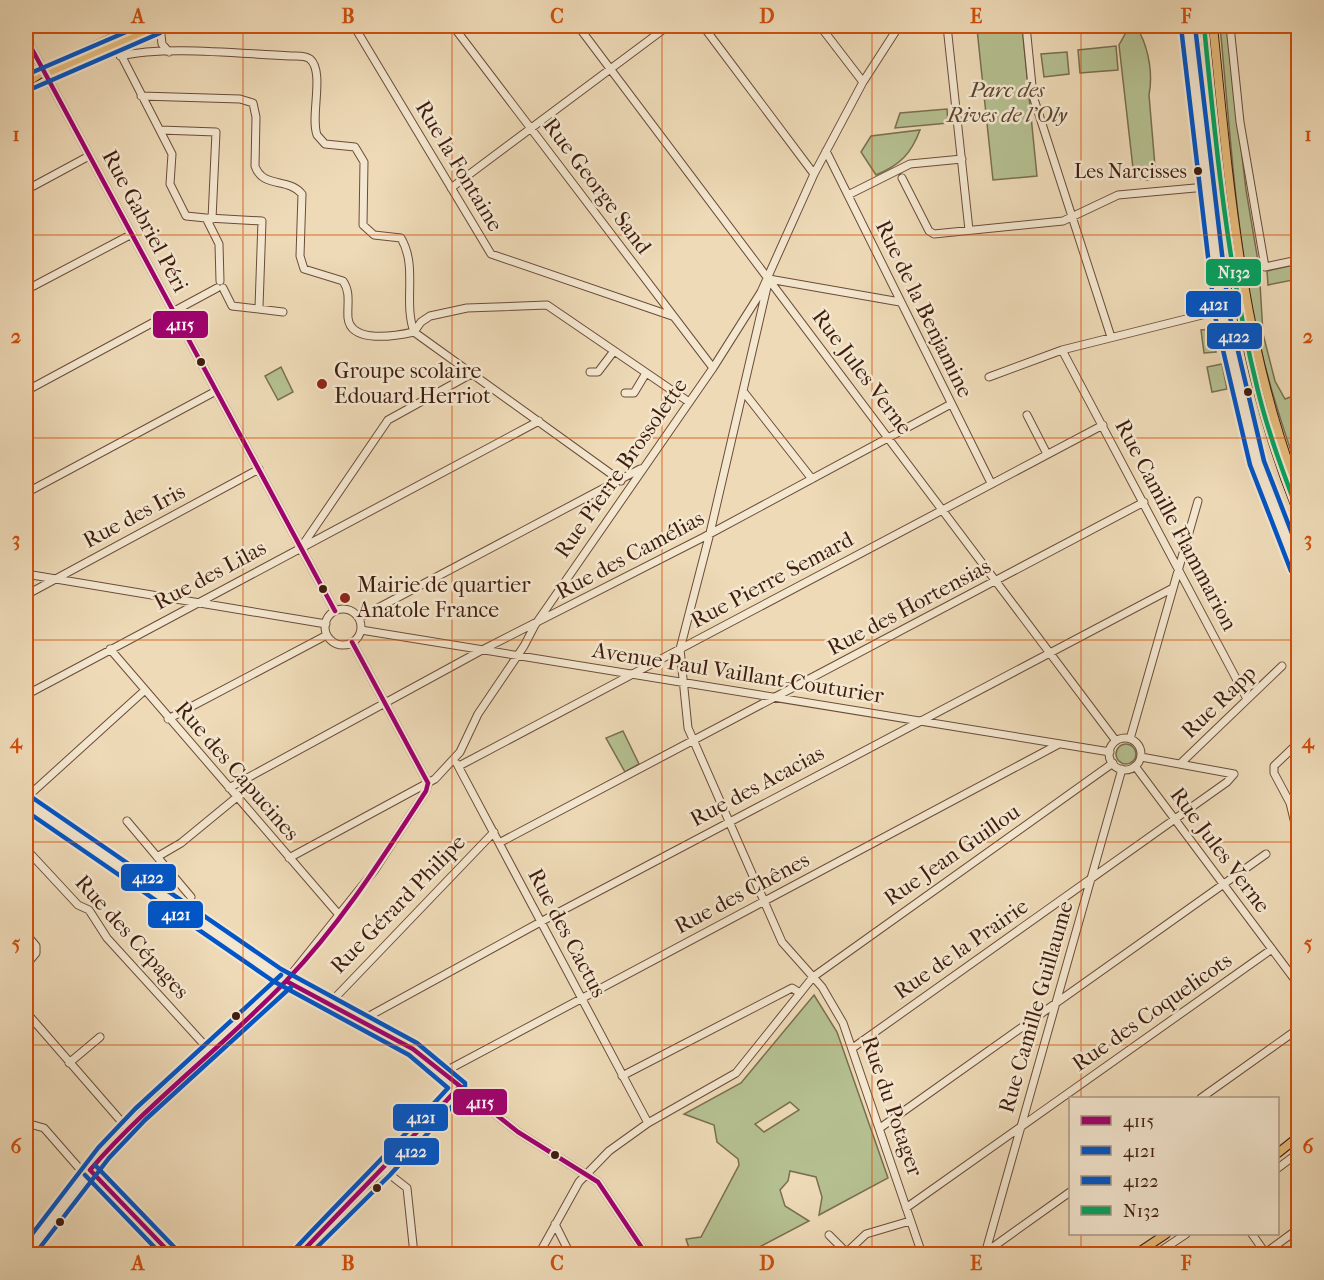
<svg xmlns="http://www.w3.org/2000/svg" width="1324" height="1280" font-family="'IM FELL French Canon',serif">
  <rect width="100%" height="100%" fill="#eedab7"/>
  <filter id="stains"><feTurbulence type="fractalNoise" baseFrequency=".00333" numOctaves="4"/><feColorMatrix values="0 0 0 0 .2 0 0 0 0 .09 0 0 0 0 .02 0 0 0 .5 -.17"/></filter>
  <radialGradient id="worn" r=".72"><stop offset=".6" stop-color="#630" stop-opacity="0"/><stop offset="1" stop-color="#630" stop-opacity=".3"/></radialGradient>
  <path fill="#b5c091" stroke="#7a6e50" stroke-width="1.5" fill-rule="evenodd" d="M1022 26 1037 176 993 180 977 29Z
    M1220 26H1227L1246 190 1259 267 1263 334 1275 381 1285 399 1298 394V472C1280 419 1263 366 1252 310 1235 216 1229 120 1220 26Z
    M1128 29 1140 33C1149 51 1153 75 1149 95L1156 178 1147 180 1134 177 1119 45Z
    M1116 46 1118 70 1080 73 1078 50Z
    M1067 52 1069 74 1044 77 1041 54Z
    M947 109 948 123 895 128 900 113Z
    M920 130C911 154 900 165 876 175L861 152 871 136Z
    M1298 264V279L1268 285 1267 271Z
    M1212 329 1216 352 1204 353 1201 330Z
    M1222 364 1227 389 1212 392 1207 367Z
    M281 367 293 392 278 400 265 376Z
    M623 731 639 764 625 772 606 738Z
    M1116 754a10 10 0 1 1 20 0a10 10 0 1 1-20 0Z
    M814 995 837 1032 888 1178 819 1215 822 1197 816 1177 790 1171 788 1181 780 1190 785 1206 809 1221 746 1254H685L690 1251 686 1239 701 1237 739 1165 738 1159 717 1142 714 1125 684 1114 741 1083ZM790 1102 799 1110 764 1132 755 1124Z"/>
  <g fill="none" stroke-linecap="round" stroke-linejoin="round">
    <g stroke="#6b4c39" stroke-width="9">
      <path id="minor" d="M160 26 162 44 169 52
        M354 26 491 254 672 316
        M453 26 713 368
        M578 26 1116 741
        M703 26 814 174
        M820 26 863 82
        M903 26H928
        M947 26 969 230
        M1026 26 1033 96 1111 337
        M1188 26 1222 314 1257 463 1298 568
        M1230 26 1240 122 1265 267 1298 260
        M26 38 335 611
        M116 45 172 154 170 184 186 216 206 218 219 244 220 281
        M120 56C167 45 241 54 291 56 297 56 305 55 310 59 325 72 310 116 317 135L325 144 355 147 364 162 363 225 374 235 401 238C418 267 403 301 414 332
        M141 96 240 99 253 103 256 117 255 166C263 189 288 177 302 194L300 256 304 269 343 281C351 293 347 304 348 318 351 344 396 336 414 332
        M160 130 216 132 212 219
        M826 151 991 483
        M902 178 929 231 934 234 1063 221 1118 195 1206 187
        M451 188 668 26
        M26 190 89 156
        M848 195 910 164 962 159
        M208 218 262 221 259 307
        M769 279 900 302
        M767 287 710 533 680 649 688 728 782 942 822 987 843 1023 922 1254
        M223 288 232 306 283 312
        M26 290 132 234
        M1222 310 1062 350 1247 699
        M414 332 421 322 430 316 467 308 547 305 689 402
        M414 332 621 481
        M590 372H598L614 351
        M989 377 1062 350
        M26 391 217 288
        M743 391 812 479
        M625 393H634L646 373
        M1027 415 1047 454
        M26 493 216 391
        M302 546 388 420 473 373
        M26 574 326 624
        M26 595 259 469
        M325 627a18 18 0 1 1 36 0a18 18 0 1 1-36 0Z
        M359 618 640 469
        M361 630 1110 752
        M352 642 428 783
        M110 649 340 916
        M26 695 539 421
        M168 719 327 635
        M1109 754a16 16 0 1 1 32 0a16 16 0 1 1-32 0Z
        M1130 739 1198 501
        M1298 743 1274 766V773L1290 803 1298 836
        M1181 763 1282 666
        M457 764 648 1123
        M459 766 1103 425
        M1135 766 1298 984
        M229 788 484 649 704 537 951 404
        M26 798 144 691
        M26 802 277 975 413 1049 518 1132 598 1182 646 1254
        M127 821 191 897
        M499 843 1144 502
        M26 849 78 905 89 910 107 938 210 1051
        M157 857 181 843 237 797
        M289 858 435 779 460 752 478 714 524 646 535 625 713 368 761 292 814 174 863 82 899 26
        M26 934 36 946V953L26 965
        M330 1003 494 832
        M26 1012 127 1128
        M362 1020 546 919 1173 588
        M854 1047 1227 782 1234 774 1141 757
        M69 1063 100 1037
        M442 1073 1059 744
        M622 1076 792 988 800 993
        M1201 1098 1298 1029
        M26 1123 44 1128 86 1176
        M880 1128 1266 854
        M1278 1168 1298 1153
        M90 1170 171 1254
        M384 1170 407 1188 414 1254
        M26 1194 29 1190
        M906 1208 1272 949
        M555 1224 570 1254
        M1252 1234 1266 1254
        M829 1235 848 1254
        M986 1252 1070 1192
        M26 1254 103 1153 140 1115 286 981 374 871 426 791 428 783
        M300 1254 363 1188 384 1170 459 1087
        M539 1254 579 1182 609 1151 648 1123 736 1073 813 977 1113 763
        M845 1254 866 1234 910 1221
        M985 1254 1122 769
        M1156 1254 1186 1234
        M1264 1254 1298 1229"/>
    </g>
    <g stroke="#3f1d0f" stroke-width="10">
      <path id="major" d="M1204 26C1221 192 1234 355 1298 512
        M1213 26C1229 184 1241 340 1298 490
        M45 73 58 71 157 26
        M26 83 55 64 139 26
        M1278 1153 1298 1137
        M1136 1254 1166 1234"/>
    </g>
    <use href="#minor" stroke="#f4e7d0" stroke-width="7"/>
    <use href="#major" stroke="#e7bd7c" stroke-width="8"/>
    <g stroke="#f4e7d0" stroke-width="9">
      <path id="bus-1" d="M26 38 335 611
        M352 642 428 783
        M286 981 413 1049 518 1132 598 1182 646 1254
        M171 1254 90 1170C150 1101 223 1047 286 981 341 924 383 857 426 791L428 783
        M300 1254C353 1198 407 1144 459 1087"/>
    </g>
    <g stroke="#f4e7d0" stroke-width="9">
      <path id="bus-2" d="M1181 27 1215 316 1250 465 1291 571
        M29 90 160 33
        M26 811 273 981 409 1055 448 1088C398 1143 346 1195 295 1249
        M85 1175 161 1254
        M35 1254 109 1158 145 1120 291 987"/>
    </g>
    <g stroke="#f4e7d0" stroke-width="9">
      <path id="bus-3" d="M1195 26 1229 313 1264 461 1298 549
        M26 75 140 26
        M30 796 281 969 417 1043 465 1083V1092L390 1175 310 1254
        M95 1165 176 1249
        M26 1242 98 1148 135 1109 281 975"/>
    </g>
    <g stroke="#f4e7d0" stroke-width="9">
      <path id="bus-4" d="M1204 26C1216 149 1228 271 1258 391 1268 432 1283 472 1298 512"/>
    </g>
    <use href="#bus-1" stroke="#a0006e" stroke-width="4.5"/>
    <use href="#bus-2" stroke="#0055c8" stroke-width="4.5"/>
    <use href="#bus-3" stroke="#0055c8" stroke-width="4.5"/>
    <use href="#bus-4" stroke="#03a462" stroke-width="4.5"/>
  </g>
  <path fill="none" stroke="#cf500c" stroke-width="1.5" stroke-opacity="0.55" d="M243 26V1254M452 26V1254M662 26V1254M872 26V1254M1081 26V1098M26 235H1298M26 438H1298M26 640H1298M26 842H1298M26 1045H1298M1081 1234V1254"/>
  <g fill="#3f1d0f" stroke="#f4e7d0" stroke-width="2">
    <circle cx="1198" cy="171" r="5"/>
    <circle cx="201" cy="362" r="5"/>
    <circle cx="1248" cy="392" r="5"/>
    <circle cx="323" cy="589" r="5"/>
    <circle cx="236" cy="1016" r="5"/>
    <circle cx="555" cy="1155" r="5"/>
    <circle cx="377" cy="1188" r="5"/>
    <circle cx="60" cy="1222" r="5"/>
  </g>
  <g fill="#8f2418" stroke="#f4e7d0" stroke-width="2">
    <circle cx="322" cy="384" r="6"/>
    <circle cx="345" cy="598" r="6"/>
  </g>
  <g text-anchor="middle" dominant-baseline="central" stroke-width="5" stroke-linejoin="round" paint-order="stroke">
    <g font-size="20" fill="#3f1d0f" stroke="#f4e7d0" text-anchor="end">
      <text x="1187" y="171">Les Narcisses</text>
    </g>
    <g font-size="22" font-style="italic" fill="#5c4630" stroke="#f4e7d0">
      <text x="1007" y="90">Parc des<tspan x="1007" dy="25">Rives de l'Oly</tspan></text>
    </g>
    <g font-size="22" fill="#3f1d0f" stroke="#f4e7d0">
      <text transform="translate(459 166) rotate(59)">Rue la Fontaine</text>
      <text transform="translate(597 186) rotate(53)">Rue George Sand</text>
      <text transform="translate(145 221) rotate(62)">Rue Gabriel Péri</text>
      <text transform="translate(924 309) rotate(64)">Rue de la Benjamine</text>
      <text transform="translate(862 372) rotate(53)">Rue Jules Verne</text>
      <text transform="translate(621 468) rotate(-55)">Rue Pierre Brossolette</text>
      <text transform="translate(134 516) rotate(-28)">Rue des Iris</text>
      <text transform="translate(1176 525) rotate(62)">Rue Camille Flammarion</text>
      <text transform="translate(630 555) rotate(-28)">Rue des Camélias</text>
      <text transform="translate(210 575) rotate(-28)">Rue des Lilas</text>
      <text transform="translate(772 580) rotate(-28)">Rue Pierre Semard</text>
      <text transform="translate(909 607) rotate(-28)">Rue des Hortensias</text>
      <text transform="translate(738 673) rotate(9)">Avenue Paul Vaillant-Couturier</text>
      <text transform="translate(1219 702) rotate(-44)">Rue Rapp</text>
      <text transform="translate(237 771) rotate(49)">Rue des Capucines</text>
      <text transform="translate(757 786) rotate(-28)">Rue des Acacias</text>
      <text transform="translate(1220 850) rotate(53)">Rue Jules Verne</text>
      <text transform="translate(952 855) rotate(-35)">Rue Jean Guillou</text>
      <text transform="translate(742 893) rotate(-28)">Rue des Chênes</text>
      <text transform="translate(398 904) rotate(-46)">Rue Gérard Philipe</text>
      <text transform="translate(567 933) rotate(62)">Rue des Cactus</text>
      <text transform="translate(132 937) rotate(48)">Rue des Cépages</text>
      <text transform="translate(961 949) rotate(-35)">Rue de la Prairie</text>
      <text transform="translate(1036 1007) rotate(-74)">Rue Camille Guillaume</text>
      <text transform="translate(1152 1012) rotate(-35)">Rue des Coquelicots</text>
      <text transform="translate(892 1106) rotate(71)">Rue du Potager</text>
    </g>
    <g font-size="22" fill="#3f1d0f" stroke="#f4e7d0" text-anchor="start">
      <text x="334" y="371">Groupe scolaire<tspan x="334" dy="25">Edouard Herriot</tspan></text>
      <text x="357" y="585">Mairie de quartier<tspan x="357" dy="25">Anatole France</tspan></text>
    </g>
  </g>
  <g stroke="#f4e7d0" stroke-width="2">
    <rect x="1205" y="258" width="57" height="29" rx="6" fill="#03a462"/>
    <rect x="1185" y="290" width="57" height="28" rx="6" fill="#0055c8"/>
    <rect x="152" y="310" width="57" height="29" rx="6" fill="#a0006e"/>
    <rect x="1206" y="322" width="57" height="28" rx="6" fill="#0055c8"/>
    <rect x="120" y="863" width="57" height="29" rx="6" fill="#0055c8"/>
    <rect x="147" y="900" width="57" height="29" rx="6" fill="#0055c8"/>
    <rect x="452" y="1088" width="56" height="28" rx="6" fill="#a0006e"/>
    <rect x="392" y="1103" width="57" height="29" rx="6" fill="#0055c8"/>
    <rect x="383" y="1137" width="57" height="29" rx="6" fill="#0055c8"/>
  </g>
  <g font-size="16" text-anchor="middle" font-weight="bold" fill="#fff">
    <text x="1234" y="278">N132</text>
    <text x="1214" y="310">4121</text>
    <text x="180" y="330">4115</text>
    <text x="1234" y="342">4122</text>
    <text x="148" y="883">4122</text>
    <text x="176" y="920">4121</text>
    <text x="480" y="1108">4115</text>
    <text x="421" y="1123">4121</text>
    <text x="411" y="1157">4122</text>
  </g>
  <rect width="1324" height="1280" fill="none" stroke="#eedab7" stroke-width="66"/>
  <rect x="1069" y="1097" width="210" height="138" fill="#f4e7d0" stroke="#ac9683" stroke-width="1.5"/>
  <rect x="1081" y="1116" width="30" height="9" fill="#a0006e" stroke="#ac9683" stroke-width="1.5"/>
  <text x="1123" y="1127" font-size="18" fill="#3f1d0f">4115</text>
  <rect x="1081" y="1146" width="30" height="9" fill="#0055c8" stroke="#ac9683" stroke-width="1.5"/>
  <text x="1123" y="1157" font-size="18" fill="#3f1d0f">4121</text>
  <rect x="1081" y="1176" width="30" height="9" fill="#0055c8" stroke="#ac9683" stroke-width="1.5"/>
  <text x="1123" y="1187" font-size="18" fill="#3f1d0f">4122</text>
  <rect x="1081" y="1206" width="30" height="9" fill="#03a462" stroke="#ac9683" stroke-width="1.5"/>
  <text x="1123" y="1217" font-size="18" fill="#3f1d0f">N132</text>
  <rect x="33" y="33" width="1258" height="1214" fill="none" stroke="#cf500c" stroke-width="2"/>
  <g font-size="20" text-anchor="middle" font-weight="bold" fill="#cf500c">
    <text x="138" y="23">A</text>
    <text x="348" y="23">B</text>
    <text x="557" y="23">C</text>
    <text x="767" y="23">D</text>
    <text x="976" y="23">E</text>
    <text x="1186" y="23">F</text>
    <text x="16" y="141">1</text>
    <text x="1308" y="141">1</text>
    <text x="16" y="343">2</text>
    <text x="1308" y="343">2</text>
    <text x="16" y="546">3</text>
    <text x="1308" y="546">3</text>
    <text x="16" y="748">4</text>
    <text x="1308" y="748">4</text>
    <text x="16" y="950">5</text>
    <text x="1308" y="950">5</text>
    <text x="16" y="1153">6</text>
    <text x="1308" y="1153">6</text>
    <text x="138" y="1270">A</text>
    <text x="348" y="1270">B</text>
    <text x="557" y="1270">C</text>
    <text x="767" y="1270">D</text>
    <text x="976" y="1270">E</text>
    <text x="1186" y="1270">F</text>
  </g>
  <rect width="100%" height="100%" filter="url(#stains)"/>
  <rect width="100%" height="100%" fill="url(#worn)"/>
</svg>
